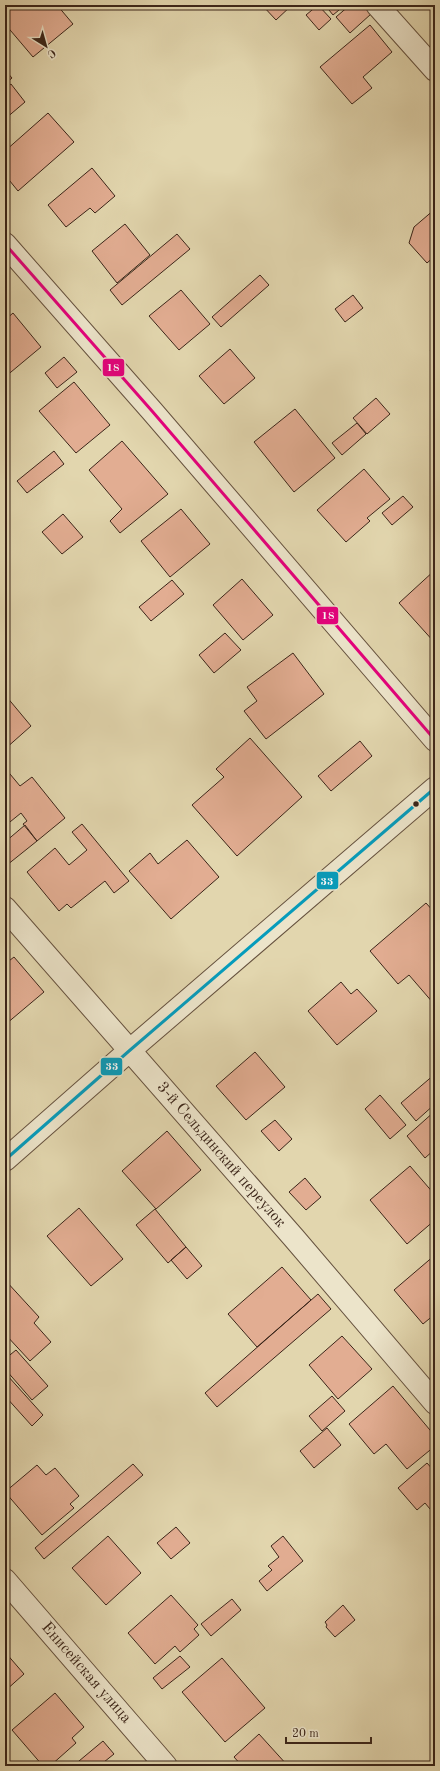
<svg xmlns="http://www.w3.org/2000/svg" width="440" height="1771" font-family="'Old Standard TT',serif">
  <rect width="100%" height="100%" fill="#e2d6ae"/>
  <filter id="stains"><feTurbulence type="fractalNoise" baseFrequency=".005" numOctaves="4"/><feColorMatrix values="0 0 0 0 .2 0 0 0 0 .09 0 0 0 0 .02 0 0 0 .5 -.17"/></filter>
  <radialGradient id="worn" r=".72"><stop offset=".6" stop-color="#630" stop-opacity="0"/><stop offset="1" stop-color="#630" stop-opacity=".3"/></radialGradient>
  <path fill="#e2ad92" stroke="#3b2519" d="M9 5H57L73 24 33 57 5 24V9Z
    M262 5H292L276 20Z
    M318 5 331 19 319 30 306 15Z
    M325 5H345L333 15Z
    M350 5H363L371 14 350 33 336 17Z
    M370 25 392 52 363 77 372 88 352 104 320 67Z
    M5 70 12 78 5 84Z
    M11 84 25 102 5 119V89Z
    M48 113 74 142 18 191 5 175V151Z
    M92 168 115 196 95 213 90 208 66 227 48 205Z
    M435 209V256L427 263 409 243 414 227Z
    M125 224 150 255 117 283 92 251Z
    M177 234 190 249 122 305 110 290Z
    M260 275 269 285 221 327 212 317Z
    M181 290 210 324 179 350 149 316Z
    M353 295 363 308 345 322 335 309Z
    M13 313 41 347 5 377V320Z
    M435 346V356L430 350Z
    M230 349 255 378 224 404 199 376Z
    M64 357 77 372 57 388 45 373Z
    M74 382 110 425 76 453 39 411Z
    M376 398 390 414 367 434 353 418Z
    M295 409 335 458 294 492 254 442Z
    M357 423 366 434 342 455 332 443Z
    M122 441 168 494 120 533 110 521 122 509 89 470Z
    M54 451 64 464 27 493 17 481Z
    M364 469 390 499 367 518 370 521 346 542 317 510Z
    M403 496 413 507 392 525 382 513Z
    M181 509 210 544 170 577 141 541Z
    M63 514 83 537 62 554 42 532Z
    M435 570V643L399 603Z
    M242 579 273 615 243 640 213 605Z
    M172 580 184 594 151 621 139 607Z
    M225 633 241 650 214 673 199 655Z
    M293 653 324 694 266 739 244 711 257 701 247 687Z
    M6 696 31 726 5 749V730L10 726 5 721Z
    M250 738 302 797 237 856 192 805 224 777 216 769Z
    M360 741 372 756 331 791 318 776Z
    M5 768 20 786 32 777 65 818 37 841 23 824 27 821 21 813 5 826Z
    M82 824 129 881 114 893 105 881 71 908 67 904 59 911 27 872 55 848 69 865 87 850 72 832Z
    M25 825 37 841 7 865 5 863V842Z
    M187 840 219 877 171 919 129 871 150 853 158 864Z
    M426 903 435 913 434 1004 409 975 398 984 370 951Z
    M14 957 44 992 6 1024 5 964Z
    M341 982 351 994 357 989 377 1011 337 1045 308 1011Z
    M255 1052 285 1087 246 1120 216 1086Z
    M435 1074V1104L416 1121 401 1103Z
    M380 1095 406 1125 390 1139 365 1109Z
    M435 1111V1149L425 1158 407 1136Z
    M275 1120 292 1139 279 1151 261 1131Z
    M167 1131 201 1170 156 1209 122 1171Z
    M410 1166 435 1195V1220L407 1244 370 1200Z
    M305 1178 321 1197 306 1210 289 1192Z
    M79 1208 123 1259 91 1286 47 1236Z
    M155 1209 186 1247 168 1263 136 1225Z
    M186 1247 202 1266 187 1279 171 1260Z
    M435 1255V1314L423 1324 394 1290Z
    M282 1267 311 1300 257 1347 228 1314Z
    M5 1280 39 1317 34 1323 51 1342 30 1361 5 1334Z
    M318 1294 331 1309 217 1407 205 1393Z
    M342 1336 372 1369 338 1399 309 1365Z
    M16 1350 48 1386 32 1400 5 1369V1359Z
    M7 1375 43 1415 32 1426 5 1396V1377Z
    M393 1386 435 1436V1446L407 1469 386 1444 374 1454 349 1424Z
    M332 1396 345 1411 322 1431 309 1416Z
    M327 1428 341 1445 314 1468 300 1451Z
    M427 1463 435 1472V1515L425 1503 417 1510 398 1488Z
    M133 1464 143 1475 44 1559 35 1548Z
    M37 1465 46 1475 55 1468 79 1496 70 1504 74 1508 42 1535 5 1492Z
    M176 1527 190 1543 171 1559 157 1543Z
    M108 1536 141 1573 106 1605 72 1568Z
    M283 1536 303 1561 267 1591 259 1581 272 1570 268 1566 279 1557 271 1546Z
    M171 1595 198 1625 194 1629 199 1635 180 1652 175 1646 155 1664 128 1633Z
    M232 1599 241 1610 211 1636 201 1624Z
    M343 1605 355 1620 335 1637 326 1627 327 1625 325 1622Z
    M5 1652 24 1674 5 1691Z
    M180 1656 190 1667 162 1689 153 1678Z
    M222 1658 265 1708 225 1742 182 1692Z
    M55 1693 84 1727 72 1738 76 1743 50 1766H43L12 1730Z
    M259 1734 288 1766H242L234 1757Z
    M103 1741 114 1754 99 1766H73Z
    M37 1761 41 1766H31Z"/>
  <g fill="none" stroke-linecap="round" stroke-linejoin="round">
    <g stroke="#65513e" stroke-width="24">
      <path id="street" d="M377 5 435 70
        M5 244 152 411 435 740
        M5 908 294 1238 435 1403
        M5 1160 129 1051 435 788
        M5 1580 166 1766"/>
    </g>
    <use href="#street" stroke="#ece4ca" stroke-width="22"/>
    <g stroke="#ece4ca" stroke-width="6">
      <path id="bus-1" d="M5 244 152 411 435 740"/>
    </g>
    <g stroke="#ece4ca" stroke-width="6">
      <path id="bus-2" d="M5 1160 129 1051 435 788"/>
    </g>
    <use href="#bus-1" stroke="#e5007d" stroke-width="3"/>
    <use href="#bus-2" stroke="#069cbc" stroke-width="3"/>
  </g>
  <circle fill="#3b2519" stroke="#ece4ca" stroke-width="1.5" cx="416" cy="804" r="3.5"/>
  <g text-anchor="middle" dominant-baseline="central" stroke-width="3.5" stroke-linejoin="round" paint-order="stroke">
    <g font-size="16" fill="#3b2519" stroke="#ece4ca">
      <text transform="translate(221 1155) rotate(49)">3-й Сельдинский переулок</text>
      <text transform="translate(86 1673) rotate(49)">Енисейская улица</text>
    </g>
  </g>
  <g stroke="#ece4ca" stroke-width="1.5">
    <rect x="102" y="358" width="23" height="19" rx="4" fill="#e5007d"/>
    <rect x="316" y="606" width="23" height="19" rx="4" fill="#e5007d"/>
    <rect x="316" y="871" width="23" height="19" rx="4" fill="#069cbc"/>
    <rect x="100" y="1057" width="23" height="19" rx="4" fill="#069cbc"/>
  </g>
  <g font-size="11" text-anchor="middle" font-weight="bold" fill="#fff">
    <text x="113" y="371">18</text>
    <text x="328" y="619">18</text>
    <text x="327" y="885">33</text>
    <text x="112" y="1070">33</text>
  </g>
  <rect width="440" height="1771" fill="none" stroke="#e2d6ae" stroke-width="20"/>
  <rect x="6" y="6" width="428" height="1759" fill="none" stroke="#3b2519" stroke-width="2"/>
  <rect x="10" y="10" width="420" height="1751" fill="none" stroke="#3b2519"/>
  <g transform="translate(46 46) rotate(143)" stroke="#ece4ca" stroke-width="3" paint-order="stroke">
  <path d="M0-3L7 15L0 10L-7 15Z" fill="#3b2519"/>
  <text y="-6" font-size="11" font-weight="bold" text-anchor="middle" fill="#3b2519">С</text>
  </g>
  <path d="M286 1737v6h85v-6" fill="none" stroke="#3b2519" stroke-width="2"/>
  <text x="292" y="1737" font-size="12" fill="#3b2519" stroke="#ece4ca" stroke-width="3" paint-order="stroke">20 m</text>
  <rect width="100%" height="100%" filter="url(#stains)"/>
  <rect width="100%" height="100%" fill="url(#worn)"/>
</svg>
